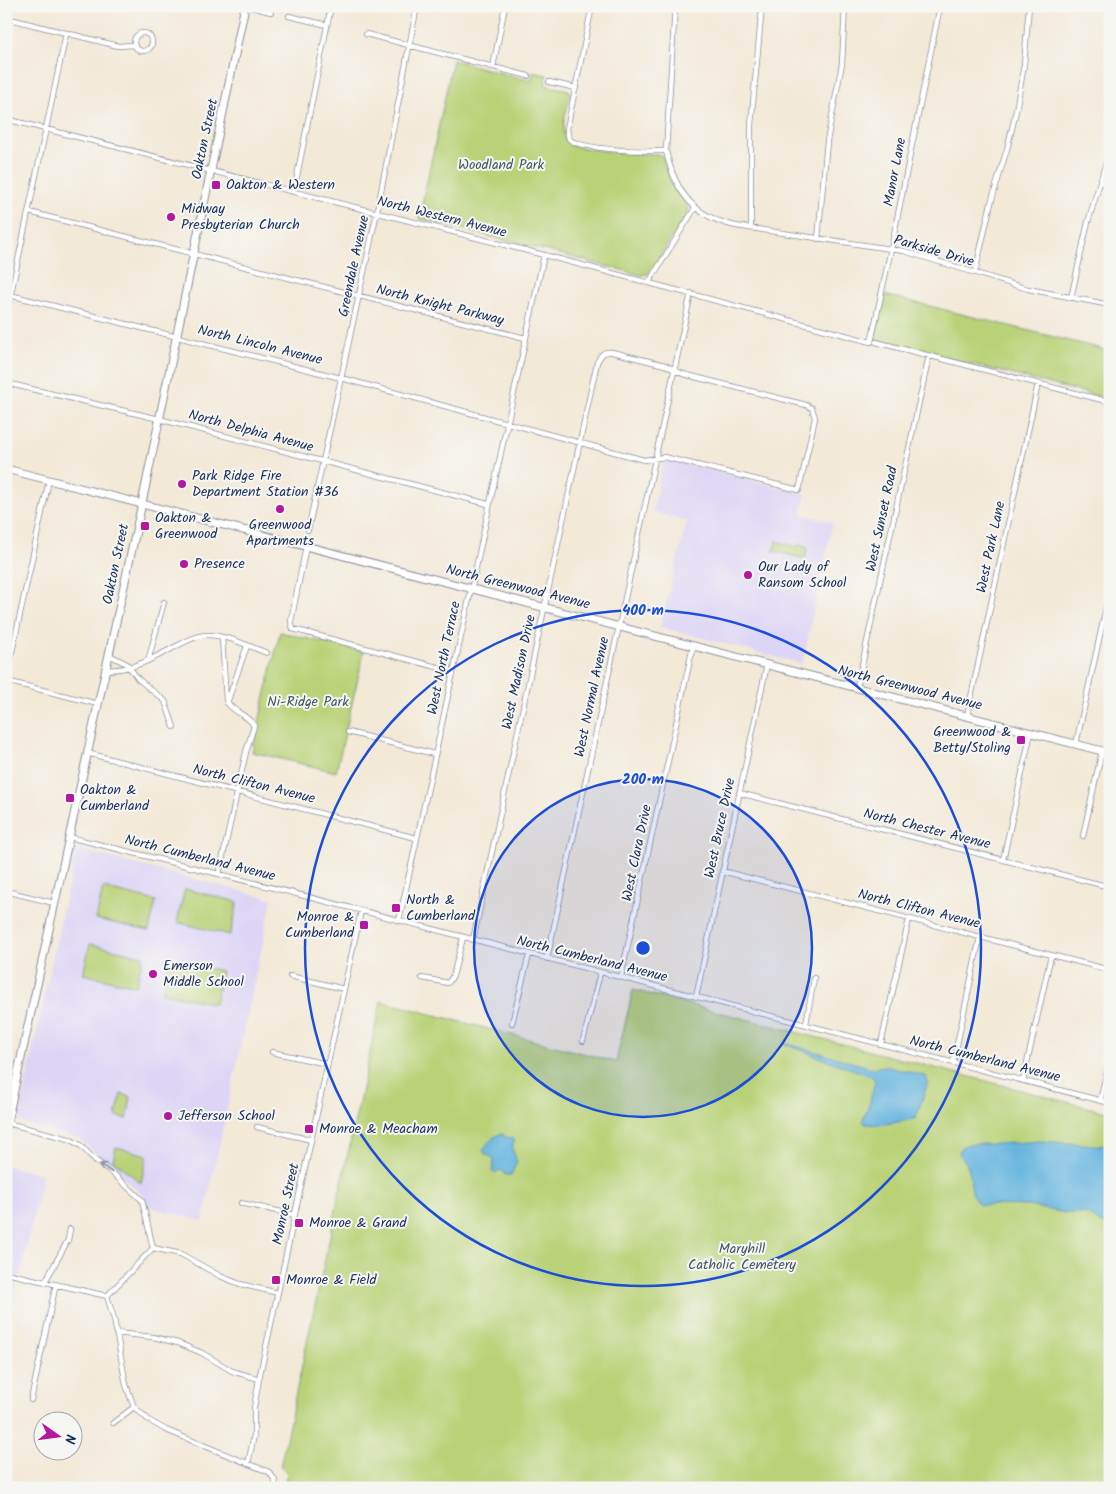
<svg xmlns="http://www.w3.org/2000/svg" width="1116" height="1494" font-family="Kalam,sans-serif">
  <rect width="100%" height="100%" fill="#f6f6f2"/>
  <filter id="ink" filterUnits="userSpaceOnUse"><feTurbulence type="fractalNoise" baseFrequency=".02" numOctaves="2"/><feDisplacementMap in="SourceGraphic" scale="10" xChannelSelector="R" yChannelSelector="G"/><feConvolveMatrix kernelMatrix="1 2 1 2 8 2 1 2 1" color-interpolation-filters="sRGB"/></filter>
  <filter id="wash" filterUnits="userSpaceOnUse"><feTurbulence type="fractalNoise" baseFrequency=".0096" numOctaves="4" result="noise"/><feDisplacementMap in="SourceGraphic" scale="20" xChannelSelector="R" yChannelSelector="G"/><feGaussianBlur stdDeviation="1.12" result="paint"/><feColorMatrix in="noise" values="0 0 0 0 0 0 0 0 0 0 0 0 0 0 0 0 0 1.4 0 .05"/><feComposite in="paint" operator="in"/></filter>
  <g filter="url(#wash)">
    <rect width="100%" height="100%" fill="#f3e9d7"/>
    <path fill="#ddd5f6" d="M670 460 806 494 801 514 833 522 802 664 660 627 687 521 652 512 663 464Z
      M76 849 272 899 203 1221 149 1207 142 1194 78 1138 25 1124 18 1119Z
      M6 1166 43 1174 20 1276H18L8 1325H6Z"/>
    <path fill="#b9d277" stroke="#6a806a" d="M453 60 531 81 533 72 547 75 545 85 569 90 570 96C567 110 556 137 572 146L618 153 657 154 662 156 671 183 689 208 688 213 648 274 641 275 419 218Z
      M885 295 1110 351V399L875 340Z
      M776 541 798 547 799 544 808 547 805 559 774 551Z
      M280 632 364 652 336 772 252 752Z
      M103 888 156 901 149 931 96 919Z
      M185 889 238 902 230 935 177 922Z
      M90 944 143 956 136 986 83 974Z
      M169 960 222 971 215 1004 162 993Z
      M633 990 1110 1113V1488H284L287 1472 280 1467 381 1001 616 1062Z
      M121 1094 131 1097 127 1119 116 1116Z
      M116 1147 147 1155 141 1183 113 1160Z"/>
    <path fill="#63b4de" stroke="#3f729e" d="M785 1043 872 1068 884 1066 926 1076 928 1082 916 1118 911 1120 879 1125 865 1124 863 1120 869 1105 875 1081 873 1077 784 1044Z
      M500 1134H503L505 1137 512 1138 514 1141 512 1148 517 1162 511 1175H505L503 1171 500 1170 495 1173 492 1172 494 1161 492 1157 486 1155 483 1150C487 1144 493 1136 500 1134Z
      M1041 1141 1107 1146 1110 1147V1226L1100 1223 1091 1216 1081 1213H1065L1029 1206 980 1205C968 1197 973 1180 968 1167 966 1162 962 1158 959 1153L961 1147 969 1144H997Z"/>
  </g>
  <g filter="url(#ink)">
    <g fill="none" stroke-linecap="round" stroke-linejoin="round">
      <g stroke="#878c9a" stroke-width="6">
        <path id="street" d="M247 6 271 12
          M592 6 567 129 569 139C584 151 645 151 666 151
          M675 6 666 151C675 192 694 217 736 226L904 251 1028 289 1110 305
          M289 16 327 25
          M6 18 118 46 134 45
          M134 42a9 9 0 1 1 18 0a9 9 0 1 1-18 0Z
          M366 34 528 76
          M493 67 505 6
          M549 82 576 88
          M6 119 544 255 871 342 891 249 940 6
          M294 191 331 6
          M29 212 525 338
          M751 228V125L762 6
          M818 239 827 141 842 64 845 6
          M975 273 991 203 1007 149 1015 116 1024 65 1029 6
          M649 282 695 208
          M6 294 341 378 644 460 664 457 799 490 815 418 812 408 806 405 683 374 665 365 612 352C603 351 601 355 597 362 556 555 514 748 473 940
          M1071 298 1088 222 1110 149
          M6 317 66 34
          M876 342 1110 402
          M6 383 159 419 488 504
          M308 530 377 212 417 6
          M306 546 291 621 293 629 452 671
          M109 655 127 664 138 679 165 701 174 727
          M148 661 164 602
          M105 670C133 670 148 661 173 648 183 643 194 636 205 635 225 634 248 646 267 653
          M6 680 49 480
          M6 681 98 704
          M857 688 929 356
          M227 703 247 646
          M967 716 1038 384
          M348 732 434 754
          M1076 744 1110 590
          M87 753 416 838
          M739 793 1110 887
          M1083 836 1102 751
          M69 837 219 874 1110 1103
          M1003 860 1031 732
          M722 871 1110 970
          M219 874 246 752 254 726C248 714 232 713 226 700L222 637
          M6 891 54 903
          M399 921 544 255
          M547 959 691 293
          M290 976 344 989
          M621 977 693 646
          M422 978 448 983 453 976 463 938
          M696 997 767 664
          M512 1023 529 955
          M806 1024 814 978
          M583 1041 600 973
          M881 1044 909 919
          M272 1052 327 1064
          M953 1063 980 937
          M1023 1081 1051 955
          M6 1082 16 1084
          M1100 1101 1110 1058
          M7 1123 69 1139 80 1145 95 1160 109 1170 142 1200 153 1248 107 1296
          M257 1127 311 1140
          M241 1203 295 1215
          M153 1248 181 1254 220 1276 240 1284 278 1293
          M6 1273 107 1296
          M45 1282 68 1240 70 1229
          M107 1296 114 1319 126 1385 134 1407 150 1421 166 1430 269 1472 275 1480 276 1488
          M116 1333 153 1337 178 1343 202 1353 232 1371 259 1379
          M31 1400 56 1284
          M113 1423 134 1407
          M248 1464 254 1435V1408L259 1379 361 911"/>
      </g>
      <g stroke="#878c9a" stroke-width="9">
        <path id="secondary" d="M6 469 1110 753
          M6 1127 142 503 245 6"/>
      </g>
      <use href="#street" stroke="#fff" stroke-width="4.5"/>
      <use href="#secondary" stroke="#fff" stroke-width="7"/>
    </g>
    <defs><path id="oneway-shaft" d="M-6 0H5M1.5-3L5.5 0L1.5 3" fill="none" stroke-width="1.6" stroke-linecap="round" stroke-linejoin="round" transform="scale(1.25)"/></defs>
    <use stroke="#8d97ae" href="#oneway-shaft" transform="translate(106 1168) rotate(-144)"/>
  </g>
  <circle cx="643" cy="948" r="169" fill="#1d4ed8" fill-opacity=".12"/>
  <g fill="none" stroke="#1d4ed8" stroke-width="2.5">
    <circle cx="643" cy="948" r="169"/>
    <circle cx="643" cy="948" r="338"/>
  </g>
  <g fill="#b5179e" stroke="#f6f6f2" stroke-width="2">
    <rect x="211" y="180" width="10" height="10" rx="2.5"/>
    <circle cx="171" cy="217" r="5"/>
    <circle cx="182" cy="484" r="5"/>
    <circle cx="280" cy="509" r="5"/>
    <rect x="140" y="521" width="10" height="10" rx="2.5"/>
    <circle cx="184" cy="564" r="5"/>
    <circle cx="748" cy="575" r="5"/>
    <rect x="1016" y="735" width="10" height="10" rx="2.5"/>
    <rect x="65" y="793" width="10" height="10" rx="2.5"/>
    <rect x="391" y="903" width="10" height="10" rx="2.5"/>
    <rect x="359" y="920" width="10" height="10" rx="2.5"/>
    <circle cx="153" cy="974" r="5"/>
    <circle cx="168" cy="1116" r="5"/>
    <rect x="304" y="1124" width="10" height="10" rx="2.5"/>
    <rect x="294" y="1218" width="10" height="10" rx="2.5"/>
    <rect x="271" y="1275" width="10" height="10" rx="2.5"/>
  </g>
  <g text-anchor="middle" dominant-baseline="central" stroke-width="4" stroke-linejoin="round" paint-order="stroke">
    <g font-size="14" fill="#1b2f5e" stroke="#f6f6f2">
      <text transform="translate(205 139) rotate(-78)">Oakton Street</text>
      <text transform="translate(895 172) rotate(-79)">Manor Lane</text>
      <text transform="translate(442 217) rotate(14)">North Western Avenue</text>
      <text transform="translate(934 251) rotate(16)">Parkside Drive</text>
      <text transform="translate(354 266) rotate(-78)">Greendale Avenue</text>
      <text transform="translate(440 305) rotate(14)">North Knight Parkway</text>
      <text transform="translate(260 345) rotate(14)">North Lincoln Avenue</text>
      <text transform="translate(251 431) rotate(15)">North Delphia Avenue</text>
      <text transform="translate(882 519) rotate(-78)">West Sunset Road</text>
      <text transform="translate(991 547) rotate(-78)">West Park Lane</text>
      <text transform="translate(116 564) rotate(-78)">Oakton Street</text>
      <text transform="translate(518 587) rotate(14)">North Greenwood Avenue</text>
      <text transform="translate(444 658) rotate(-78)">West North Terrace</text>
      <text transform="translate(519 672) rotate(-78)">West Madison Drive</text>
      <text transform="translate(910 688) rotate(14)">North Greenwood Avenue</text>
      <text transform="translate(592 697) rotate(-78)">West Normal Avenue</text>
      <text transform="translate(254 784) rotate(14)">North Clifton Avenue</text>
      <text transform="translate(720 828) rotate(-78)">West Bruce Drive</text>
      <text transform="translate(927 829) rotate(14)">North Chester Avenue</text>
      <text transform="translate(637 853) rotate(-78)">West Clara Drive</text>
      <text transform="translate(200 858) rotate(14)">North Cumberland Avenue</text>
      <text transform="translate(919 909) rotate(14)">North Clifton Avenue</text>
      <text transform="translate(592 959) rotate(14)">North Cumberland Avenue</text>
      <text transform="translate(985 1059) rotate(14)">North Cumberland Avenue</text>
      <text transform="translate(286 1204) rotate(-78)">Monroe Street</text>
    </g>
    <g font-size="14" fill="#425864" stroke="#f6f6f2">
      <text x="501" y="165">Woodland Park</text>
      <text x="308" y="702">Ni-Ridge Park</text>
      <text x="742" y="1249">Maryhill<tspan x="742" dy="16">Catholic Cemetery</tspan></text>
    </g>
    <g font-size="14" fill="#1b2f5e" stroke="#f6f6f2" text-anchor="start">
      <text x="226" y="185">Oakton &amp; Western</text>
      <text x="181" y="209">Midway<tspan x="181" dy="16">Presbyterian Church</tspan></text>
      <text x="192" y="476">Park Ridge Fire<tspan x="192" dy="16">Department Station #36</tspan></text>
      <text x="155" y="518">Oakton &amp;<tspan x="155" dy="16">Greenwood</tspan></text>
      <text x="280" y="525" text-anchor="middle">Greenwood<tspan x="280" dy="16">Apartments</tspan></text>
      <text x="194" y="564">Presence</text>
      <text x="758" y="567">Our Lady of<tspan x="758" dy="16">Ransom School</tspan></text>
      <text x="1011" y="732" text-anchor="end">Greenwood &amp;<tspan x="1011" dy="16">Betty/Stoling</tspan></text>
      <text x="80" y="790">Oakton &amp;<tspan x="80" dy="16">Cumberland</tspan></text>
      <text x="406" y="900">North &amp;<tspan x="406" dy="16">Cumberland</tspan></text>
      <text x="354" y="917" text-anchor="end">Monroe &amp;<tspan x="354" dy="16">Cumberland</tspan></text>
      <text x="163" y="966">Emerson<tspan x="163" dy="16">Middle School</tspan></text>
      <text x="178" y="1116">Jefferson School</text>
      <text x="319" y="1129">Monroe &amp; Meacham</text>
      <text x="309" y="1223">Monroe &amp; Grand</text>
      <text x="286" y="1280">Monroe &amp; Field</text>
    </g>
  </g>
  <circle cx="643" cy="948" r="8" fill="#1d4ed8" stroke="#f6f6f2" stroke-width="2.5"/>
  <g font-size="15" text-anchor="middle" font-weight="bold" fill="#1d4ed8" stroke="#f6f6f2" stroke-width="4" stroke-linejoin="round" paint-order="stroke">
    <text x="643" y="615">400 m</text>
    <text x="643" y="784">200 m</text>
  </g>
  <rect width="1116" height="1494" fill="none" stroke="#f6f6f2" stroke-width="25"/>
  <g transform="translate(58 1436) rotate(104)"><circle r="24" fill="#f6f6f2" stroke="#9ea6b7"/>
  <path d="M0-4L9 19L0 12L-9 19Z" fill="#b5179e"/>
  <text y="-8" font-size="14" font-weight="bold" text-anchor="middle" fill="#1b2f5e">N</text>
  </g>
</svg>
